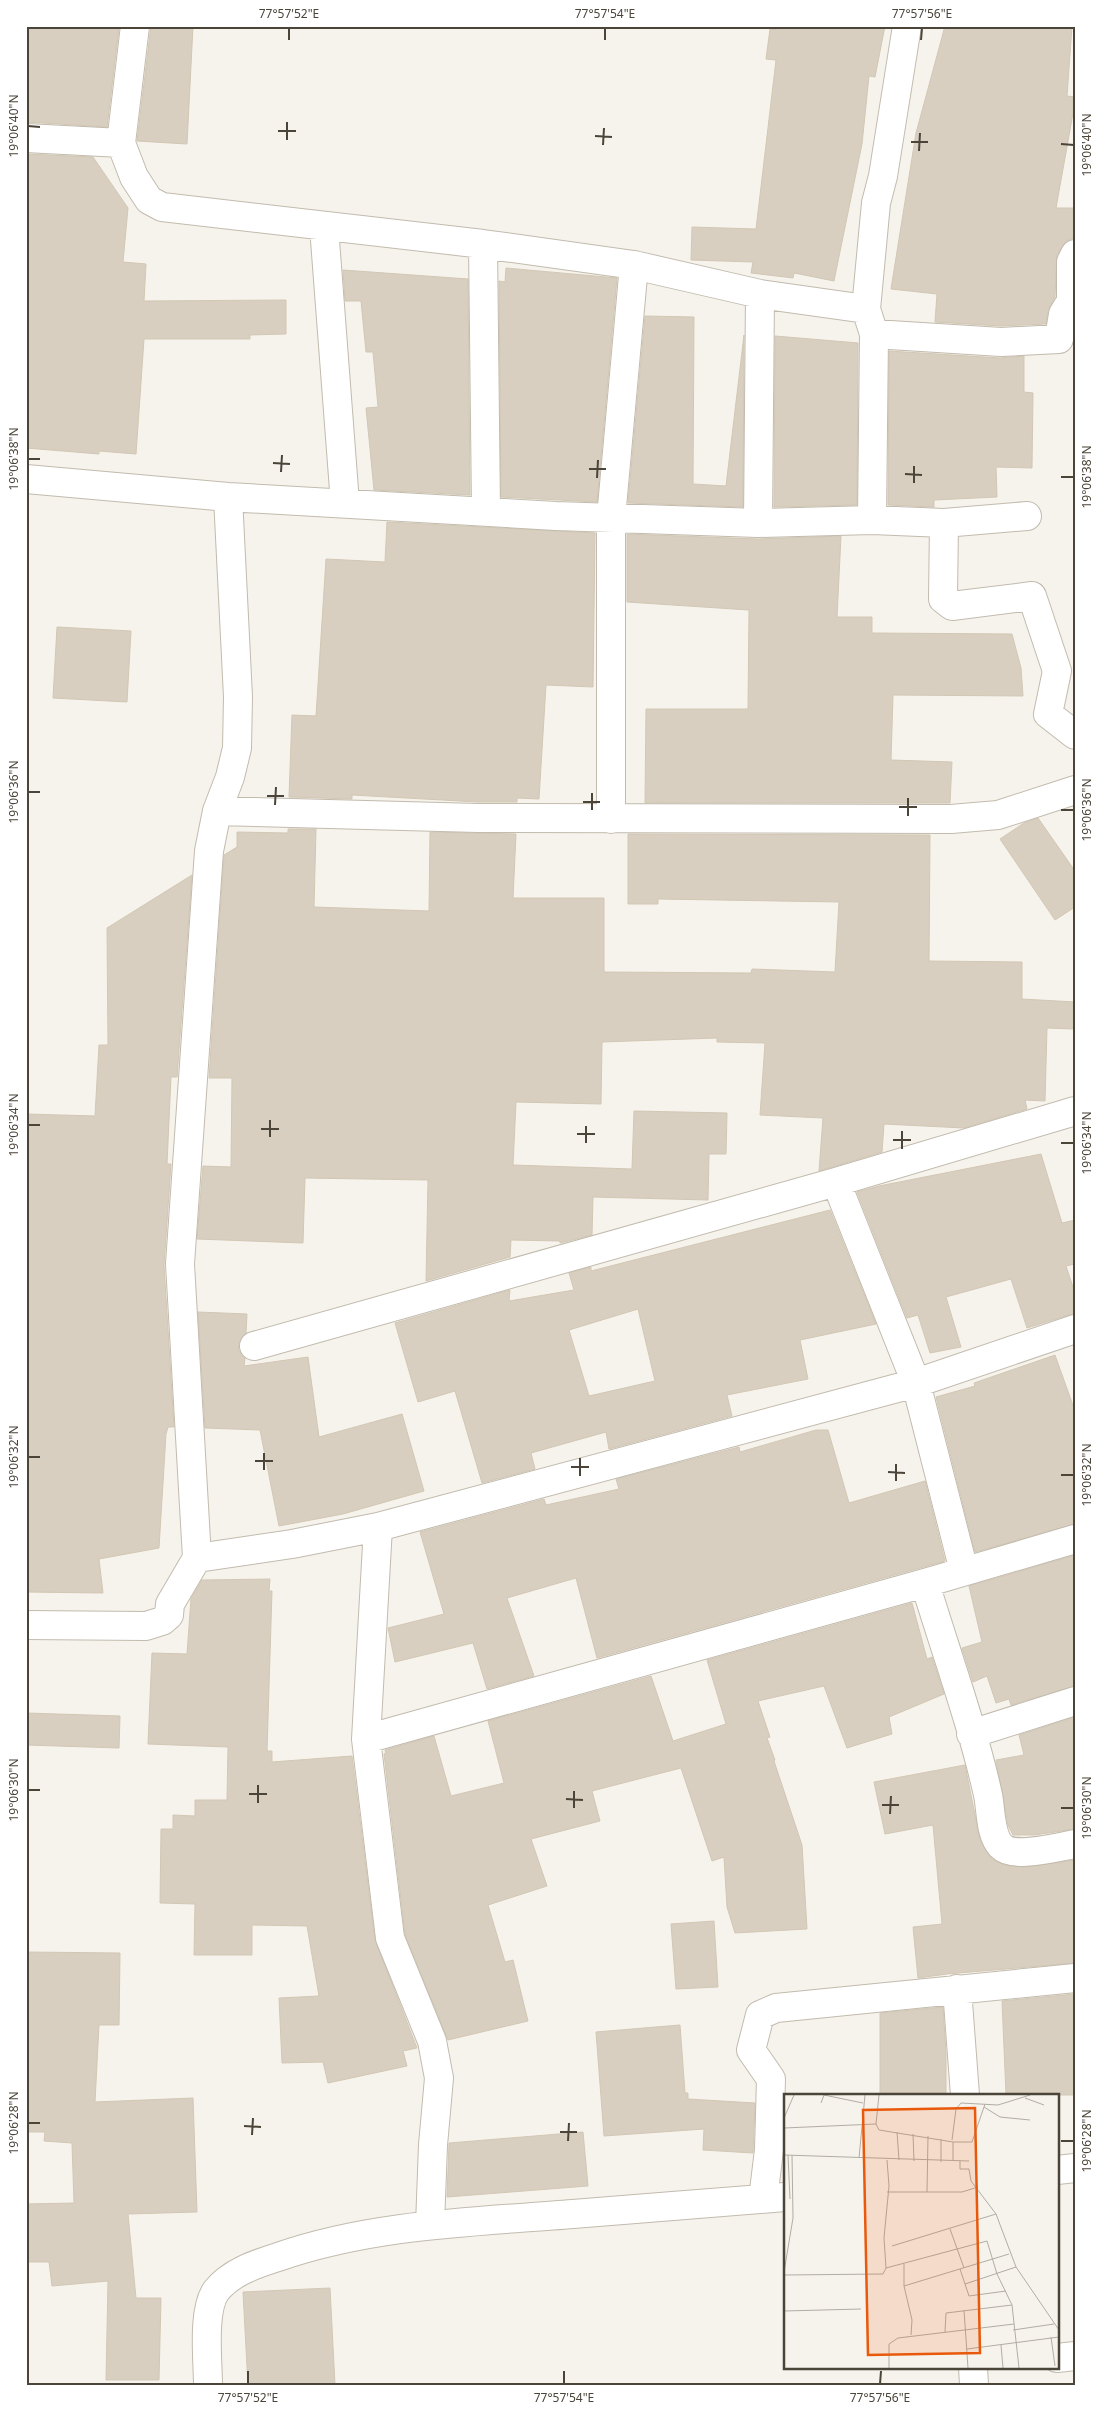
<svg xmlns="http://www.w3.org/2000/svg" width="1101" height="2411" font-family="'Noto Sans',sans-serif">
  <rect width="100%" height="100%" fill="#f6f3ec"/>
  <path fill="#d8cfc1" stroke="#d3c7b4" fill-rule="evenodd" d="M26 26 119 28 107 127 26 122Z
    M151 26H193L187 144 137 141Z
    M780 26H885L875 77 869 76 862 144 834 281 794 273 793 278 751 273 753 262 691 260 692 227 756 229 776 60 766 59 770 29 779 30Z
    M945 26H1072L1067 96 1075 97V102L1056 208H1075L1074 238 1066 241 1057 255 1055 297 1048 311 1046 324 1001 326 935 322 937 294 891 289 916 133Z
    M26 154 93 157 128 208 123 262 146 264 144 301 286 300V334L250 335V339H144L136 454 99 451V454L26 448Z
    M506 268 617 278 597 502 501 497 499 281 505 282Z
    M343 270 468 279 470 495 374 490 366 408 378 407 373 352H366L361 301H345Z
    M645 316 694 317 693 484 726 486 744 335 743 507 628 503Z
    M775 336 858 343 857 505 774 507Z
    M889 351 1000 358 1024 356V392L1033 393 1032 468 996 467 997 497 934 500V507L888 505Z
    M387 522 595 533 593 687 546 685 539 799 517 798V802H478L352 795V799L289 797 292 715 316 716 326 559 385 562Z
    M627 534 758 539 841 536 837 617H872V633L1012 634 1021 668 1023 696 893 695 891 760 952 762 950 803H645L646 709H748L749 610 627 602Z
    M57 627 131 631 127 702 53 698Z
    M1038 818 1075 871V907L1055 920 1000 839 1024 823Z
    M288 829H316L314 907 429 911 430 832 516 834 513 898H604V972L751 973 752 969 835 972 839 902 658 899V904H628V834L930 835 929 961 1022 962V999L1075 1002 1074 1029 1047 1028 1045 1101 1025 1100 1027 1109 964 1128 884 1124 882 1152 819 1171 823 1118 760 1115 765 1043 717 1042V1038L602 1042 601 1104 516 1102 513 1165 632 1169 634 1111 727 1113 726 1154H709L708 1200 593 1197 592 1235 560 1243V1241L511 1240 510 1257 426 1281 428 1180 305 1178 303 1243 197 1239 203 1166 231 1167 232 1078H209L224 855 237 847V832L288 833Z
    M192 875 177 1077H171L167 1164H171L164 1265 174 1427H168L166 1434 159 1548 99 1559 103 1593 26 1592V1114L95 1116 99 1045H108L107 928Z
    M1041 1154 1062 1223 1075 1220V1264L1066 1266 1075 1293V1313L1027 1328 1011 1279 946 1297 961 1347 930 1353 918 1315 907 1318 857 1192 879 1186Z
    M830 1210 876 1324 800 1340 808 1379 727 1395 732 1416 609 1449 606 1432 531 1453 535 1469 482 1483 455 1391 418 1402 395 1323 510 1290 509 1301 574 1290 569 1273 591 1267V1271ZM638 1309 655 1381 589 1396 569 1330Z
    M198 1312 247 1314 246 1333 239 1343V1351L245 1358 244 1366 308 1357 319 1437 402 1414 424 1491 343 1514 279 1526 260 1430 205 1428Z
    M1055 1355 1075 1411V1524L975 1552 936 1397 975 1386 974 1383Z
    M816 1430H828L849 1503 925 1481 945 1561 597 1658 576 1578 507 1598 534 1676 487 1689 473 1643 395 1662 388 1628 444 1614 420 1532 544 1499 546 1505 619 1489 616 1479 739 1447 740 1452Z
    M1075 1555V1686L1011 1705 1009 1699 996 1703 987 1676 973 1682 962 1648 982 1642 969 1586Z
    M270 1579 269 1591H272L267 1751H272V1762L352 1756 375 1940 417 2048 403 2051 407 2066 328 2083 323 2062 282 2063 279 1998 319 1996 307 1926 252 1925V1955H194L195 1904 160 1903 161 1829H173V1815L195 1816V1800H227L228 1747 148 1744 152 1653 187 1654 191 1599 202 1580Z
    M912 1603 927 1659 932 1657 944 1694 889 1717 892 1734 847 1748 824 1686 758 1701 770 1737 767 1738 775 1760 774 1761 802 1845 807 1929 735 1933 727 1907 724 1857 712 1861 681 1768 592 1791 600 1821 531 1839 547 1886 488 1905 505 1962 513 1960 528 2021 448 2040 405 1934 384 1754 386 1753 385 1750 434 1736 451 1796 504 1783 488 1721 651 1676 673 1741 726 1724 707 1660Z
    M26 1713 120 1716 119 1748 26 1745Z
    M1075 1717V1829L1034 1835H1013L1008 1825 996 1760 1024 1755 1019 1735Z
    M965 1765 980 1840 992 1859 1004 1865 1025 1867 1075 1860V1963L947 1974 918 1978 913 1927 942 1924 933 1825 885 1834 874 1782Z
    M714 1921 718 1987 676 1989 671 1924Z
    M26 1952 120 1953 119 2025H99L95 2102 193 2098 197 2212 128 2214 136 2298H161L159 2380H106L108 2281 52 2286 49 2262H26V2204L74 2203 72 2143 44 2141 45 2132H26L28 2059H26Z
    M1075 1994V2095H1006L1002 2001Z
    M943 2007 946 2053V2095H880V2013Z
    M680 2025 685 2093H688V2099L755 2103 753 2153 703 2150 704 2129 604 2136 596 2032Z
    M583 2132 588 2186 447 2197 449 2143Z
    M330 2288 335 2385H248L243 2292Z"/>
  <g fill="none" stroke-linecap="round" stroke-linejoin="round">
    <g stroke="#c2bbae" stroke-width="30">
      <path id="minor" d="M135 26 121 143 134 177 149 200 162 207 483 244 634 265 760 294 866 309 874 334 1001 342 1059 339 1063 314 1071 301V262L1075 254
        M26 138 121 143
        M324 227 345 503
        M483 244 486 511
        M866 309 876 203 883 176 907 26
        M26 479 228 497 556 516 758 523 872 520 944 523 1027 516
        M872 520 874 334
        M758 523 760 294
        M944 523 943 599 952 606 1032 596 1057 671 1048 714 1075 735
        M217 811 478 818 951 819 998 815 1075 790
        M611 819V518L634 265
        M836 1182 916 1383 964 1571
        M254 1346 836 1182 1075 1111
        M378 1527 366 1739 925 1583 1075 1539
        M197 1558 292 1544 378 1527 916 1383 1075 1329
        M925 1583C946 1653 972 1723 988 1795 991 1809 990 1835 1001 1846 1013 1859 1058 1847 1075 1844
        M26 1625 146 1626 162 1621 169 1615 170 1604 197 1558 180 1264 209 851 217 811 230 777 237 748 238 697 228 497
        M971 1734 1075 1701
        M366 1739 390 1938 432 2041 439 2078 433 2145 430 2225
        M957 1989 965 2095
        M1057 2170 1075 2168
        M763 2199 769 2150 771 2079 751 2050 760 2015 776 2008 1075 1978
        M1057 2358 1075 2356
        M973 2367 974 2385
        M208 2385C208 2361 202 2311 216 2291 231 2272 256 2264 278 2257 373 2224 474 2222 573 2214 644 2208 714 2203 785 2197"/>
    </g>
    <use href="#minor" stroke="#fff" stroke-width="28"/>
  </g>
  <path fill="none" stroke="#4b4439" stroke-width="2" d="M289 40V28M605 40V28M921 40 922 28M28 126 40 127M278 131H296M595 136 612 137M287 140V122M911 142H928M1061 144 1074 145M603 145 604 128M919 151 920 133M28 459H40M273 463 290 464M589 469H606M281 472 282 455M905 474 922 475M1061 477H1074M597 478 598 460M914 483V466M28 792H40M267 796H284M583 802H600M275 805 276 787M899 807H917M592 810V793M1061 810H1074M908 816V798M28 1125H40M261 1129H279M577 1134H595M270 1137V1120M893 1140H911M586 1143V1126M1061 1143H1074M902 1149V1131M28 1457H40M255 1461H273M571 1467H589M264 1470V1453M888 1472 905 1473M1061 1475H1074M580 1476V1458M896 1481V1464M28 1790H40M249 1794H267M566 1799 583 1800M258 1803V1785M882 1805H899M574 1808V1791M1061 1808H1074M890 1814 891 1796M28 2123H40M244 2126 261 2127M560 2132H577M252 2135 253 2118M568 2141 569 2123M1061 2141H1074M248 2384V2371M564 2384V2371M880 2384 881 2371"/>
  <g transform="translate(784 2094)">
    <rect width="275" height="275" fill="#f6f3ec"/>
    <path fill="none" stroke="#b2ada4" stroke-width="1" d="M95 1 92 30 95 36 169 48H188L201 10M241 4 260 11M37 9 40 1 79 9M200 13 216 23 246 26M0 24 10 1M0 34 92 30M113 38 115 66M129 40 130 67M157 45V68M168 46 172 15 177 9 214 11 246 1M169 48V67M0 61 185 67M4 61 6 105M75 64 81 1M176 67V75H185L187 87 212 120 232 173 275 236M103 98H178L194 93M143 98 144 42M166 135 180 174M108 152 212 120M120 170V192L225 160M102 174 203 147 213 180 228 211 235 274M176 175 185 202 222 197M0 178 9 124 8 61M0 181 99 180 102 174 100 144 105 92 103 66M181 190 232 173M120 192 128 226 127 241M180 216 184 274M0 217 77 215M229 236 270 230M161 238 162 219 228 211M267 243 271 272M217 251 219 274M183 255 275 243M105 274V250L114 244 230 230"/>
    <path fill="#e8590c" fill-opacity="0.15" stroke="#e8590c" stroke-width="2.5" d="M191 14 196 259 84 261 79 16Z"/>
    <rect width="275" height="275" fill="none" stroke="#4b4439" stroke-width="2.5"/>
  </g>
  <rect width="1101" height="2411" fill="none" stroke="#ffffff" stroke-width="55"/>
  <rect x="28" y="28" width="1046" height="2356" fill="none" stroke="#4b4439" stroke-width="2"/>
  <g font-size="12" text-anchor="middle" fill="#4b4439">
    <text x="289" y="18">77°57'52"E</text>
    <text x="605" y="18">77°57'54"E</text>
    <text x="922" y="18">77°57'56"E</text>
    <text transform="translate(14 126) rotate(-90)" y="4">19°06'40"N</text>
    <text transform="translate(1087 145) rotate(-90)" y="4">19°06'40"N</text>
    <text transform="translate(14 459) rotate(-90)" y="4">19°06'38"N</text>
    <text transform="translate(1087 477) rotate(-90)" y="4">19°06'38"N</text>
    <text transform="translate(14 792) rotate(-90)" y="4">19°06'36"N</text>
    <text transform="translate(1087 810) rotate(-90)" y="4">19°06'36"N</text>
    <text transform="translate(14 1125) rotate(-90)" y="4">19°06'34"N</text>
    <text transform="translate(1087 1143) rotate(-90)" y="4">19°06'34"N</text>
    <text transform="translate(14 1457) rotate(-90)" y="4">19°06'32"N</text>
    <text transform="translate(1087 1475) rotate(-90)" y="4">19°06'32"N</text>
    <text transform="translate(14 1790) rotate(-90)" y="4">19°06'30"N</text>
    <text transform="translate(1087 1808) rotate(-90)" y="4">19°06'30"N</text>
    <text transform="translate(14 2123) rotate(-90)" y="4">19°06'28"N</text>
    <text transform="translate(1087 2141) rotate(-90)" y="4">19°06'28"N</text>
    <text x="248" y="2402">77°57'52"E</text>
    <text x="564" y="2402">77°57'54"E</text>
    <text x="880" y="2402">77°57'56"E</text>
  </g>
</svg>
